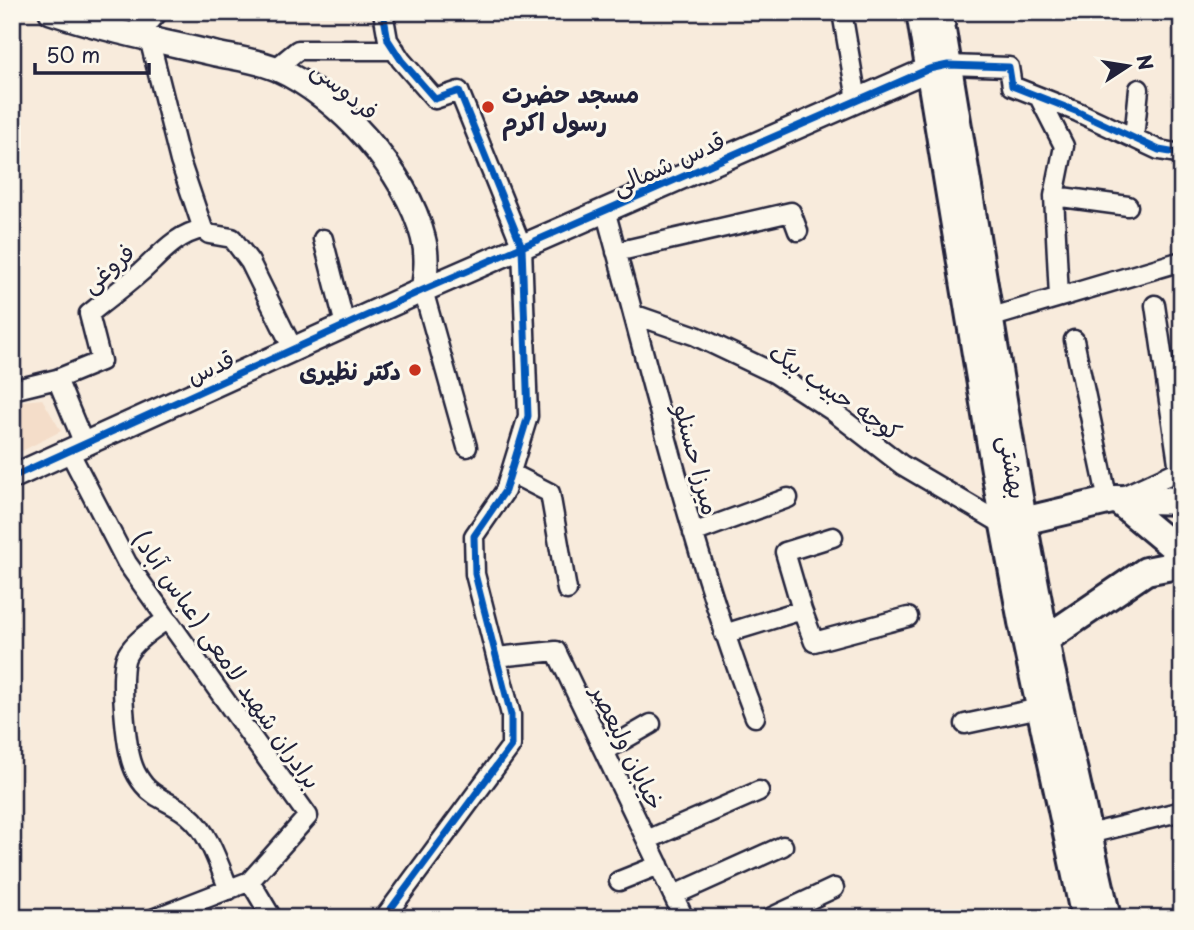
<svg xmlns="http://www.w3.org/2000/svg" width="1194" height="930" font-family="'Playpen Sans','Playpen Sans Arabic',sans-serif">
  <rect width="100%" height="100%" fill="#f8ebdc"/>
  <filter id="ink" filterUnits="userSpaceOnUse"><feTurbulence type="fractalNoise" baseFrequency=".0143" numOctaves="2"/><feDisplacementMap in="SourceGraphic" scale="14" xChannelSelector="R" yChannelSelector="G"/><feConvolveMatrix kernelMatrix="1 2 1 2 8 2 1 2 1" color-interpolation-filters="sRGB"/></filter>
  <g filter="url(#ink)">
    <path fill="#f4ddc9" d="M42 399 61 431 12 456V402Z"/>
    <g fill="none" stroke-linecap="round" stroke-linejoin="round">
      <g stroke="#22223b" stroke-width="23">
        <path id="minor" d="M383 12 388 40 401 60 435 99 459 91 522 247 528 416 505 491 474 536 475 574 511 715V746L384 918
          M842 12 857 100
          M149 38 180 161 203 229 209 234 232 238 250 262 293 349
          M948 65 1009 67 1012 86 1078 112 1159 150 1182 154
          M276 68 298 50H395
          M1039 97 1064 146 1054 196 1059 297
          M1134 138 1139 89
          M1054 196 1128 206
          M605 210C652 380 692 552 755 717
          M323 239 345 325
          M616 252 791 212 798 231
          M423 290 467 447
          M1155 305 1179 470
          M633 314 696 336 774 373 831 410 902 465 1004 525
          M989 318 1182 261
          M1074 340 1108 501
          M12 390 57 379
          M84 444 57 379 101 361 89 314C106 300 124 287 141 272 160 255 176 234 203 229
          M69 451 127 563 308 816 250 881
          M511 473 550 493 567 590
          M1123 496 1182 469
          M693 533 788 498
          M802 610 785 552 833 537
          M167 619C154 629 135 640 127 655 118 670 126 748 133 766 135 772 140 780 144 785 155 799 174 803 188 815 209 832 219 865 229 890
          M724 634 802 610 814 642 908 617
          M496 657 556 651 684 918
          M965 724 1040 708
          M604 751 651 724
          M1089 834 1182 811
          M647 840 759 791
          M619 881 659 865
          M674 895 783 846
          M155 918 250 881 272 918
          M770 918 834 888"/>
      </g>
      <g stroke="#22223b" stroke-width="28">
        <path id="tertiary" d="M51 12C104 30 161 41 216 54 235 58 259 61 277 69 338 96 407 172 423 237 428 255 426 272 423 290
          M135 35 155 12
          M12 477 423 290 929 69 944 66"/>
      </g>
      <g stroke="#22223b" stroke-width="32">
        <path id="secondary" d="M920 12 1004 525 1022 622 1085 918
          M939 12 1023 521 1050 665 1107 918
          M1116 499 1182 554
          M1006 525 1116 499 1182 501
          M1030 642 1046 639 1146 571 1182 564"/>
      </g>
      <use href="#minor" stroke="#fbf7ec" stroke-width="18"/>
      <use href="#tertiary" stroke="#fbf7ec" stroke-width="23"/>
      <use href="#secondary" stroke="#fbf7ec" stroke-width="26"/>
      <g stroke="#fbf7ec" stroke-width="11">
        <path id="cycleway" d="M383 12 388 40 401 60 435 99 459 91 522 247 528 416 505 491 474 536 475 574 511 715V746L384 918
          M12 477 423 290 929 69 948 65 1009 67 1012 86 1078 112 1159 150 1182 154"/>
      </g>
      <use href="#cycleway" stroke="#0057b8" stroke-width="7"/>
    </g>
  </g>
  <g fill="#c8321e" stroke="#fbf7ec" stroke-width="2.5">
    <circle cx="488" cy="107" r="7"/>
    <circle cx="415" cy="370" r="7"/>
  </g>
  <g text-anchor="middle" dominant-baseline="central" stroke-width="6" stroke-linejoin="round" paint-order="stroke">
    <g font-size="24" fill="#22223b" stroke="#fbf7ec">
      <text transform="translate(346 89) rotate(40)">فردوسی</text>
      <text transform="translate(668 162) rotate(-24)">قدس شمالی</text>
      <text transform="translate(107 267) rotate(-40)">فروغی</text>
      <text transform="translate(210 366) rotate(-24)">قدس</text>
      <text transform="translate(836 391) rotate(34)">کوچه حبیب بیگ</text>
      <text transform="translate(698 459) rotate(75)">میرزا حسنلو</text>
      <text transform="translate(1014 467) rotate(80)">بهشتی</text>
      <text transform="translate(228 659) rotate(55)">برادران شهید لامعی (عباس آباد)</text>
      <text transform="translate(629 747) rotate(64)">خیابان ولیعصر</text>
    </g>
    <g font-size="24" font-weight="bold" fill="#22223b" stroke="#fbf7ec" text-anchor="start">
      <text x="502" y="93">مسجد حضرت<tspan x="502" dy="28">رسول اکرم</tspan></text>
      <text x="401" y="370" text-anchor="end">دکتر نظیری</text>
    </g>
  </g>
  <rect width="1194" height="930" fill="none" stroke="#fbf7ec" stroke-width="42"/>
  <rect x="21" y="21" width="1152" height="888" fill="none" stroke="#22223b" stroke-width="2.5" filter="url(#ink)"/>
  <g transform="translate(1128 66) rotate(78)" stroke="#fbf7ec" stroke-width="5" paint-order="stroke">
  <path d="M0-5L12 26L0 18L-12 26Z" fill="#22223b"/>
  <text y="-10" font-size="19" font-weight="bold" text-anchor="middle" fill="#22223b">N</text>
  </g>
  <path d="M35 63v10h114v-10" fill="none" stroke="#22223b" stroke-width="3.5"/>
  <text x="46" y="63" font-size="21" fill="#22223b" stroke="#fbf7ec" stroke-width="5" paint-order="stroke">50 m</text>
</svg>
